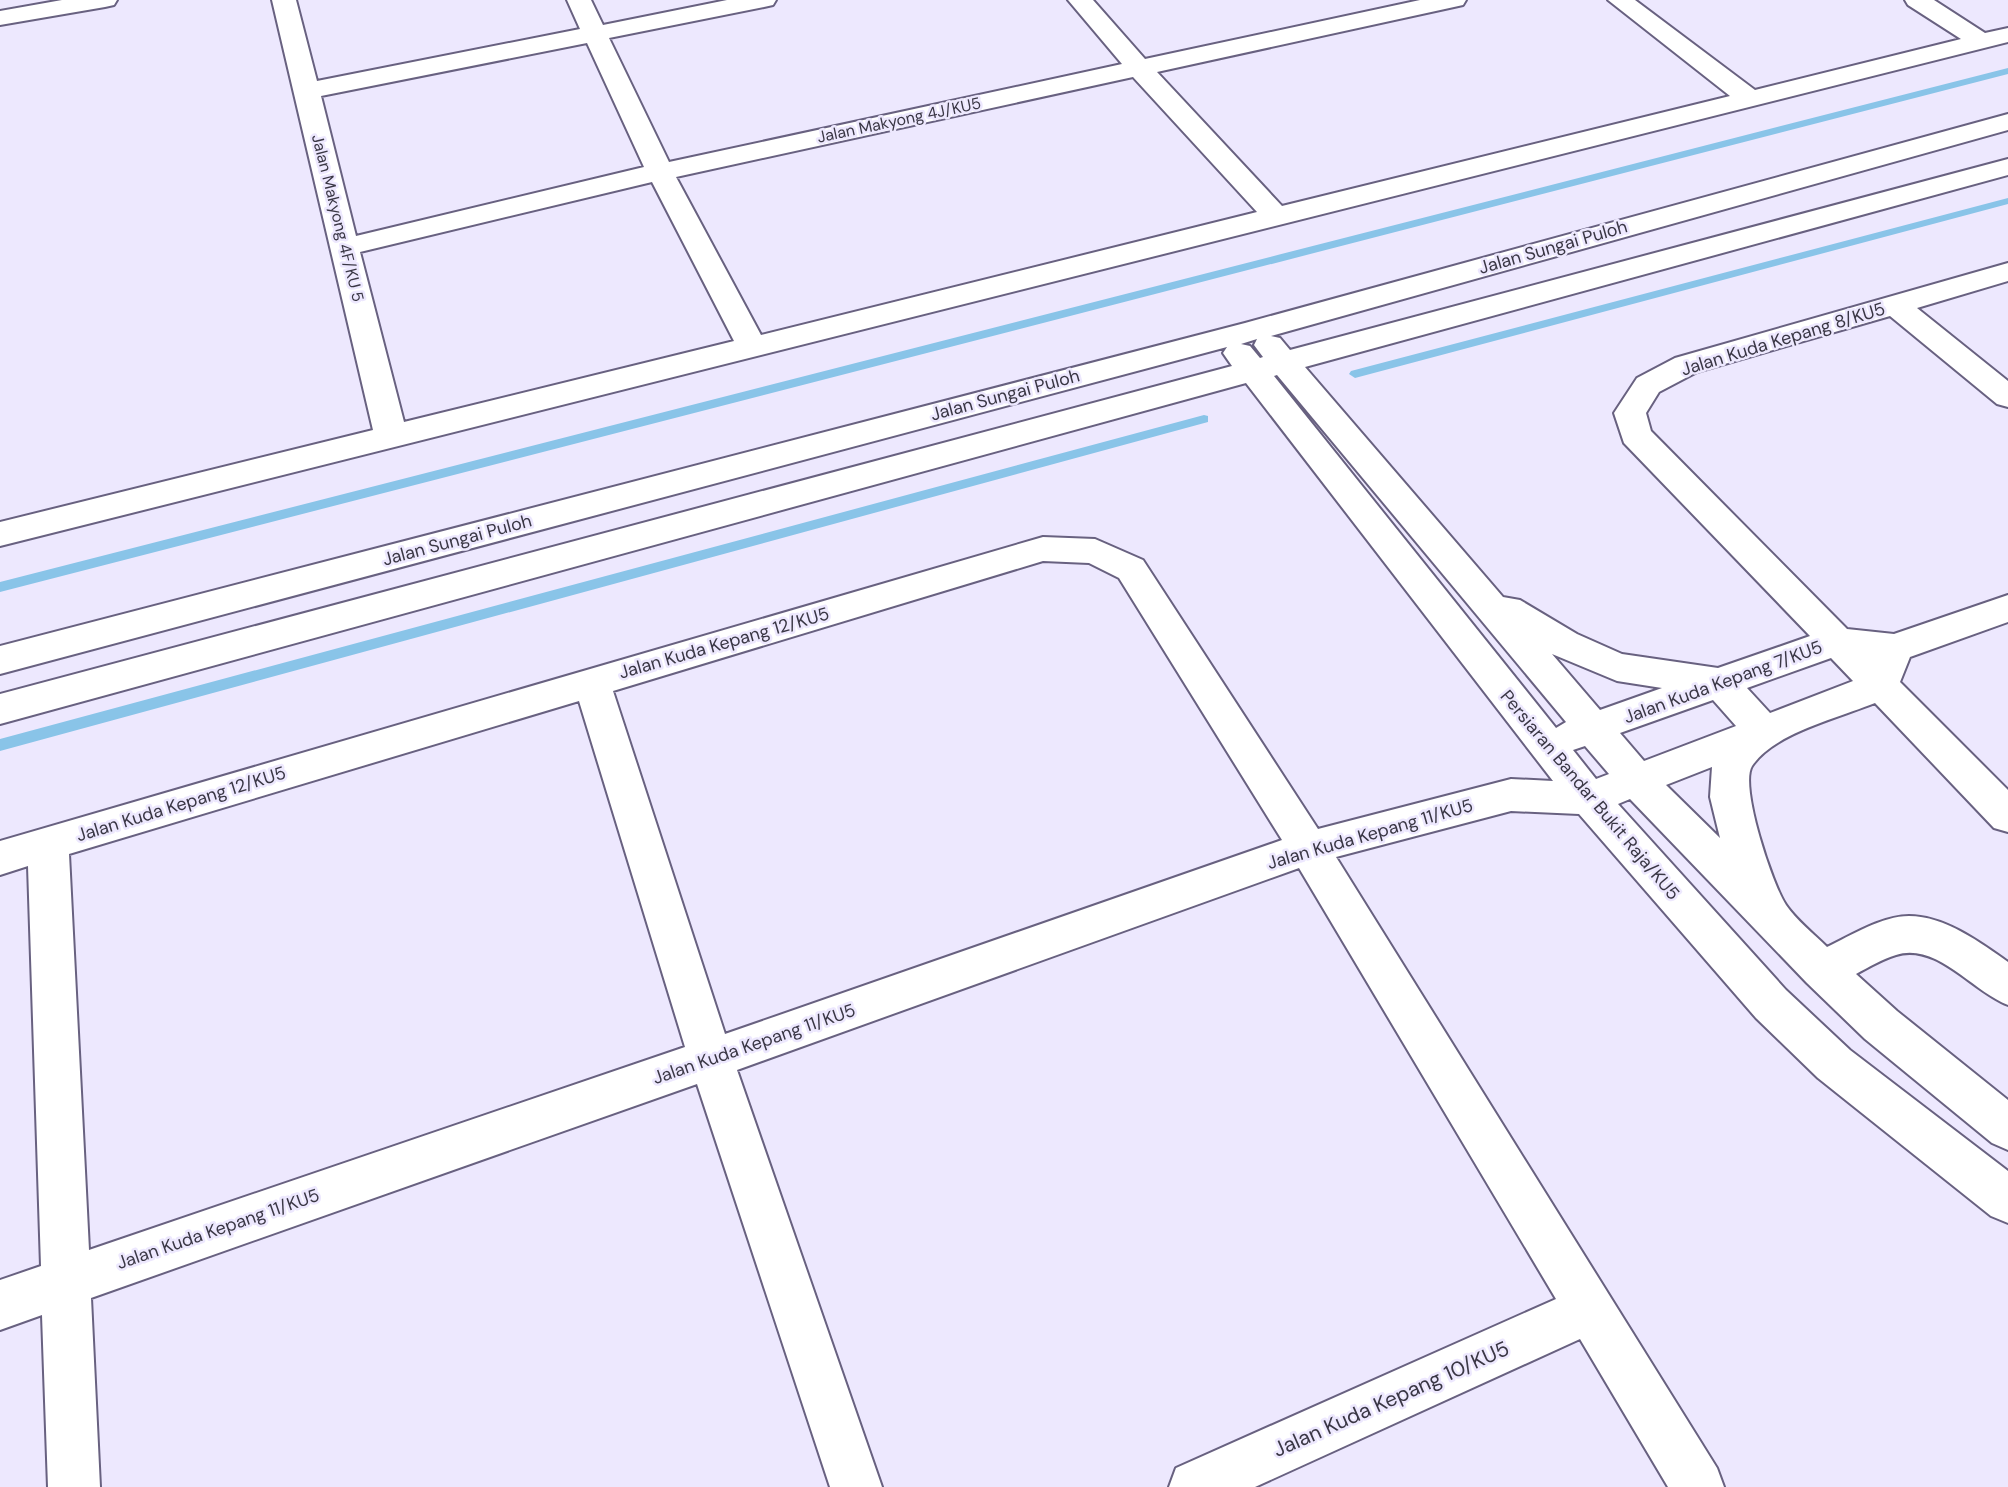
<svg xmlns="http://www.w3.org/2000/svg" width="2008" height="1487" font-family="'DM Sans',sans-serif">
  <rect width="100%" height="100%" fill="#ede8fe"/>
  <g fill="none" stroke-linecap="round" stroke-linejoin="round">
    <path fill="#89c4e8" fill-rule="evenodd" d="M2008 68V74L0 592V582Z
      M2008 198V204L1355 378 1349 374 1351 371Z
      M1204 415 1208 416V422L0 751V739Z"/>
    <g stroke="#686180" stroke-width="4">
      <path id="minor" d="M62 0H117L114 5 105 7 0 25V11Z
        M272 0H296L317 81 580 29 567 0H591L603 25 727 0H776L773 5 764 7 609 38 669 162 1122 64 1068 0H1093L1145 59 1420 0H1466L1463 5 1454 7 1157 72 1282 206 1730 96 1608 0H1635L1755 90 1961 39 1908 5 1905 0H1934L1985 33 2008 28V42L0 546V522L373 430ZM587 43 644 167 356 236 321 96ZM1133 77 1257 212 761 335 676 177ZM652 182 734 341 404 422 360 252Z
        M2008 114V130L1271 336 1280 338 1290 350 2008 159V175L1305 367 1503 597 1520 600 1577 634 1622 654 1718 668 1810 636 1624 443 1614 413 1637 378 1675 358 2008 263V281L1917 308 2008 381V407L1997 404 1890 316 1697 372 1659 392 1646 413 1651 431 1847 629 1894 634 2008 595V622L1910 657 1900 682 2008 790V832L1994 828 1875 703C1838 718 1774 733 1752 766 1739 786 1773 886 1786 905 1796 920 1814 934 1827 947 1852 935 1882 916 1909 916 1945 916 1981 943 2008 962V1005C1973 992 1937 942 1896 955 1882 959 1869 967 1856 974L1897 1011 2008 1100V1150L1992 1143 1865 1039 1807 983 1630 799 1618 804 1786 990 1850 1050 2008 1171V1223L1991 1216 1818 1078 1756 1018 1579 814 1511 811 1336 857 1717 1468 1724 1487H1668L1580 1339 1255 1487H1169L1176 1468 1556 1299 1299 868 737 1070 882 1487H830L697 1084 91 1298 100 1487H48L42 1315 0 1330V1280L41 1266 28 866 0 875V841L1043 537 1095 539 1143 560 1318 829 1511 779 1553 781 1246 383 0 724V694L1232 366 1223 353 1227 347 0 674V646L1245 323ZM1257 339 1254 345 1263 357 1260 358 1250 346 1241 344ZM1277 375 1566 722 1556 728 1274 376ZM1043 561 1089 563 1119 578 1282 840 725 1034 613 691ZM1552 654 1617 681 1662 688 1600 710ZM1831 658 1853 681 1770 713 1747 688ZM1713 700 1736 726 1644 761 1620 733ZM579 701 685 1047 89 1250 69 854ZM1585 746 1609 774 1596 779 1573 750ZM1712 767 1710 797 1720 838 1666 785Z"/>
    </g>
    <use href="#minor" fill="#fff" fill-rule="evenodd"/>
  </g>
  <g text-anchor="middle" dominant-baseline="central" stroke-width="5" stroke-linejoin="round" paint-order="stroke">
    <g font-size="16" fill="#3a3745" stroke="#ede8fe">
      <text transform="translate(899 120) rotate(-12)">Jalan Makyong 4J/KU5</text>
      <text transform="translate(338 218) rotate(76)">Jalan Makyong 4F/KU 5</text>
    </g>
    <g font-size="18" fill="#3a3745" stroke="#ede8fe">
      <text transform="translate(1553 247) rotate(-16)">Jalan Sungai Puloh</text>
      <text transform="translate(1783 339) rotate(-17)">Jalan Kuda Kepang 8/KU5</text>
      <text transform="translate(1005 395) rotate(-15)">Jalan Sungai Puloh</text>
      <text transform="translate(457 540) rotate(-15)">Jalan Sungai Puloh</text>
      <text transform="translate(724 643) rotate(-16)">Jalan Kuda Kepang 12/KU5</text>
      <text transform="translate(1723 682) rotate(-20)">Jalan Kuda Kepang 7/KU5</text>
      <text transform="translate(1590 795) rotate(50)">Persiaran Bandar Bukit Raja/KU5</text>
      <text transform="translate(181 804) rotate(-17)">Jalan Kuda Kepang 12/KU5</text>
      <text transform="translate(1370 834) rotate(-16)">Jalan Kuda Kepang 11/KU5</text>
      <text transform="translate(754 1044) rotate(-19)">Jalan Kuda Kepang 11/KU5</text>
      <text transform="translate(218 1229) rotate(-19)">Jalan Kuda Kepang 11/KU5</text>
    </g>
    <g font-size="21" fill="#3a3745" stroke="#ede8fe">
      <text transform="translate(1391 1399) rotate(-24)">Jalan Kuda Kepang 10/KU5</text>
    </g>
  </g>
</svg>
